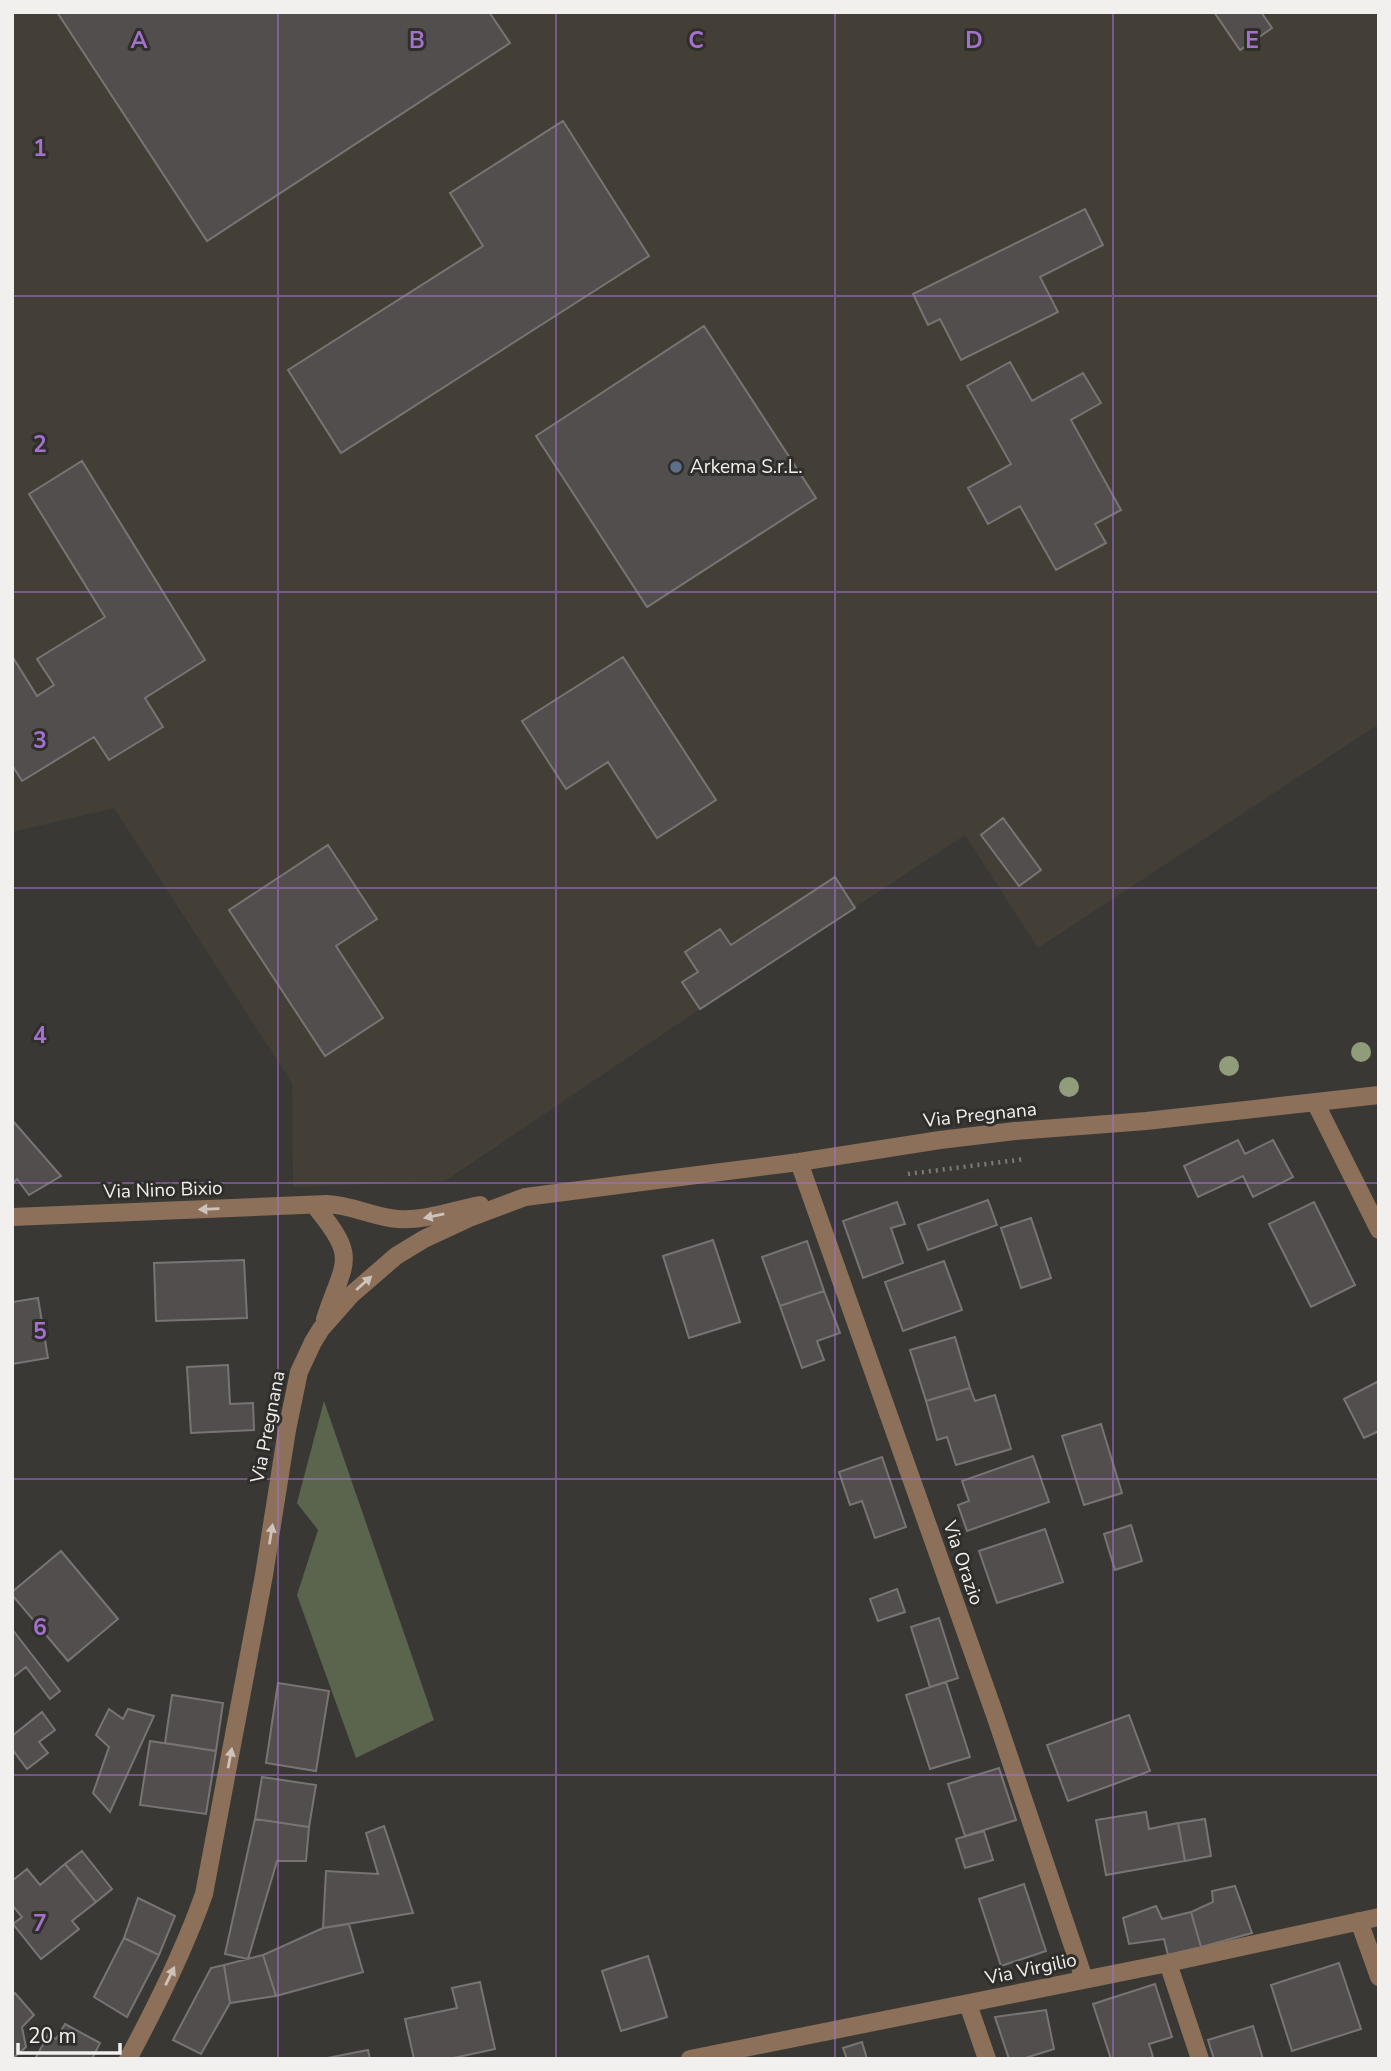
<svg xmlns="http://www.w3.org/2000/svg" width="1391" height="2071" font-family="'Nunito Sans',sans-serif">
  <rect width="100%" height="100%" fill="#393835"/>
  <path fill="#433f36" d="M12 12H1379V724L1038 948 965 835 700 1009 445 1181 293 1187 292 1083 114 808 12 832Z"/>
  <path fill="#5b644d" d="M324 1401 434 1720 356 1758 297 1595 318 1530 297 1503Z"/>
  <path fill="#524e4d" stroke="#787473" stroke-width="2" d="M57 12H489L510 43 207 241Z
    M1214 12H1261L1272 28 1240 50Z
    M563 121 649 256 341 453 288 370 483 246 450 193Z
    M1085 209 1103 245 1040 277 1058 312 961 360 940 319 928 325 913 294Z
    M704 326 816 498 647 607 536 436Z
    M1010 362 1032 401 1083 373 1101 403 1071 420 1121 510 1095 524 1106 543 1056 570 1020 506 988 524 968 488 1011 464 967 386Z
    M82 461 205 660 145 698 163 727 109 760 94 737 22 781 12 765V656L37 696 54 685 37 659 105 617 29 494Z
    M623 657 716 800 657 838 608 762 566 789 522 721Z
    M1003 818 1041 870 1019 886 981 835Z
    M328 845 377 919 336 946 383 1018 325 1056 229 910Z
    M835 877 855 908 700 1009 682 982 698 972 685 952 720 929 731 945Z
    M13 1121 61 1176 29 1195 17 1179 12 1185Z
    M1238 1140 1245 1154 1273 1140 1293 1177 1253 1197 1243 1176 1198 1197 1184 1166Z
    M988 1200 997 1225 928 1250 918 1225Z
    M897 1202 905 1224 891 1228 903 1263 863 1278 843 1221Z
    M1314 1202 1355 1285 1311 1307 1269 1224Z
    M1031 1218 1051 1278 1021 1288 1001 1228Z
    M713 1240 740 1322 689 1338 663 1256Z
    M807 1241 824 1291 780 1306 762 1257Z
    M244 1260 247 1318 156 1321 154 1263Z
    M944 1261 962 1310 903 1331 885 1282Z
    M824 1291 840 1333 817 1341 824 1360 802 1368 780 1306Z
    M38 1298 48 1358 12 1364V1302Z
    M955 1337 970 1388 926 1401 910 1350Z
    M228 1365 230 1404 253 1403 254 1430 191 1433 187 1367Z
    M1379 1381V1431L1364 1438 1344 1399Z
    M970 1388 975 1401 995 1395 1011 1449 956 1465 947 1437 937 1440 926 1401Z
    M1101 1424 1122 1493 1084 1505 1062 1436Z
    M1033 1456 1049 1502 967 1531 958 1505 969 1501 962 1481Z
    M882 1457 906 1527 875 1538 862 1501 850 1505 839 1472Z
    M1131 1525 1142 1561 1115 1570 1104 1534Z
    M1045 1529 1063 1582 997 1603 979 1551Z
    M61 1551 118 1619 68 1661 12 1595V1592Z
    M897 1589 905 1612 878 1621 870 1599Z
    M939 1618 958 1678 930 1687 911 1627Z
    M12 1629 60 1691 50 1699 26 1667 12 1678Z
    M946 1682 970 1757 930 1769 906 1695Z
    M278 1683 329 1691 316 1771 266 1763Z
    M172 1695 223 1703 216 1751 165 1743Z
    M109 1709 123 1719 128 1709 154 1716 110 1812 93 1793 109 1747 96 1735Z
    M42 1712 55 1730 39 1742 48 1753 27 1769 12 1749V1736Z
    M1129 1715 1150 1771 1068 1801 1047 1745Z
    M150 1741 216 1751 206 1814 140 1805Z
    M999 1768 1016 1820 965 1836 948 1784Z
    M262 1777 316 1785 309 1827 255 1819Z
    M1146 1812 1149 1829 1178 1823 1185 1861 1106 1875 1096 1820Z
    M255 1819 309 1827 306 1861H277L248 1959 225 1954Z
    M1205 1819 1211 1856 1185 1861 1178 1823Z
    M384 1826 413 1913 323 1928 326 1871 378 1874 366 1833Z
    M984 1831 993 1860 965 1868 956 1839Z
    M82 1851 112 1889 96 1902 65 1864Z
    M65 1864 96 1902 72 1921 79 1929 41 1959 13 1924 22 1917 12 1905V1881L27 1869 40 1885Z
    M1024 1884 1046 1951 1001 1966 979 1899Z
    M1235 1886 1252 1933 1201 1947 1191 1912 1213 1902 1212 1891Z
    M138 1898 175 1916 159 1955 124 1938Z
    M1156 1906 1162 1919 1191 1912 1201 1947 1168 1955 1164 1939 1129 1944 1123 1918Z
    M349 1924 363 1972 276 1996 263 1955 323 1928Z
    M124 1938 159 1955 127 2017 94 1997Z
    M263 1955 276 1996 230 2003 224 1965Z
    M648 1956 667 2017 621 2031 602 1971Z
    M1339 1963 1361 2029 1292 2051 1271 1985Z
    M224 1965 230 2003 201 2054 173 2040 211 1968Z
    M480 1982 495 2049 449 2059H414L405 2019 457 2008 452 1988Z
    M1155 1984 1172 2037 1149 2044 1153 2057 1148 2059H1111L1093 2004Z
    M15 1993 34 2015 22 2027 26 2047 12 2059V1996Z
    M1046 2010 1054 2049 1022 2059H1009L995 2017Z
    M65 2024 100 2043 92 2059H35L48 2035 56 2039Z
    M1253 2026 1263 2059H1214L1208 2040Z
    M862 2042 867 2059H847L843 2048Z
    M368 2050 370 2059H327V2058Z"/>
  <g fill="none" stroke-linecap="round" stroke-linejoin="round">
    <path stroke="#7c7b78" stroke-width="4.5" stroke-dasharray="2 5" stroke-linecap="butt" d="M908 1174 1025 1159"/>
    <path stroke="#8c7059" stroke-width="18" d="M1315 1102 1379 1230
      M799 1162 995 1715 1084 1979
      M314 1205C359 1259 345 1259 325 1319
      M12 1217 327 1204C352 1205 373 1217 398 1219 426 1221 452 1210 480 1205
      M1359 1921 1379 1977
      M1168 1963 1200 2059
      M968 2004 987 2059
      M128 2059C157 2005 184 1951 204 1894L264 1575 287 1430 299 1372 313 1342 321 1329 351 1295 396 1256 424 1239 469 1218 525 1197 799 1162 940 1140 1015 1131 1146 1121 1379 1095
      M690 2059 1168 1963 1379 1917"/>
  </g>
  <g fill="#919c7a">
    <circle cx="1361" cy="1052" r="10"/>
    <circle cx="1229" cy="1066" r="10"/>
    <circle cx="1069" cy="1087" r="10"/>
  </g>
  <defs><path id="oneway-solid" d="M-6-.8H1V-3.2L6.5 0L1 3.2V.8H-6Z" transform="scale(1.75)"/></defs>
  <g fill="#cec3ba">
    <use href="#oneway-solid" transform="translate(209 1209) rotate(178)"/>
    <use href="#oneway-solid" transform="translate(434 1216) rotate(168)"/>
    <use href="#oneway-solid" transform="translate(364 1283) rotate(-42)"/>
    <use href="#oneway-solid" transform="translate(271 1534) rotate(-81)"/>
    <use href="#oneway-solid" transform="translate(230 1758) rotate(-79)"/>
    <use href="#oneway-solid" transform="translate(170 1976) rotate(-64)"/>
  </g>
  <path fill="none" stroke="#a471cf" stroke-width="2" stroke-opacity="0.55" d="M278 12V2059M556 12V2059M835 12V2059M1113 12V2059M12 296H1379M12 592H1379M12 888H1379M12 1183H1379M12 1479H1379M12 1775H1379"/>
  <circle fill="#5c6f8a" stroke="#2f2e2b" stroke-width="2.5" cx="676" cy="467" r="7"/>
  <g text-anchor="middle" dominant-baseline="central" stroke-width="6" stroke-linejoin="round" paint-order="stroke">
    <g font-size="19" fill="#f1f0ee" stroke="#2f2e2b" text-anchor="start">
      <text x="690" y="467">Arkema S.r.L.</text>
    </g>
    <g font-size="19" fill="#f1f0ee" stroke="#2f2e2b">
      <text transform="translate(980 1115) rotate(-6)">Via Pregnana</text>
      <text transform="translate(163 1190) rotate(-2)">Via Nino Bixio</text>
      <text transform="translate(268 1427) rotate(-79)">Via Pregnana</text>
      <text transform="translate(963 1563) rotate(71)">Via Orazio</text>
      <text transform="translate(1031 1969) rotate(-12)">Via Virgilio</text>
    </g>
  </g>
  <g font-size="23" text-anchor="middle" font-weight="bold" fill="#a471cf" stroke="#2f2e2b" stroke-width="6" stroke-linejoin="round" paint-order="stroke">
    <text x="139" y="48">A</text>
    <text x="417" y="48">B</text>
    <text x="696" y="48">C</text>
    <text x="974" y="48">D</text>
    <text x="1252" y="48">E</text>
    <text x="40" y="156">1</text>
    <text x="40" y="452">2</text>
    <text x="40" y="748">3</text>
    <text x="40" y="1043">4</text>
    <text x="40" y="1339">5</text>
    <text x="40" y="1635">6</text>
    <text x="40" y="1931">7</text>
  </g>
  <rect width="1391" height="2071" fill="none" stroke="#f1f0ee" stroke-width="28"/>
  <path d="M18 2043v10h102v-10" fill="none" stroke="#f1f0ee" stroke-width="3.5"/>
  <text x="28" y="2043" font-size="21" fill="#f1f0ee" stroke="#2f2e2b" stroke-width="5" paint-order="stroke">20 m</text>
</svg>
